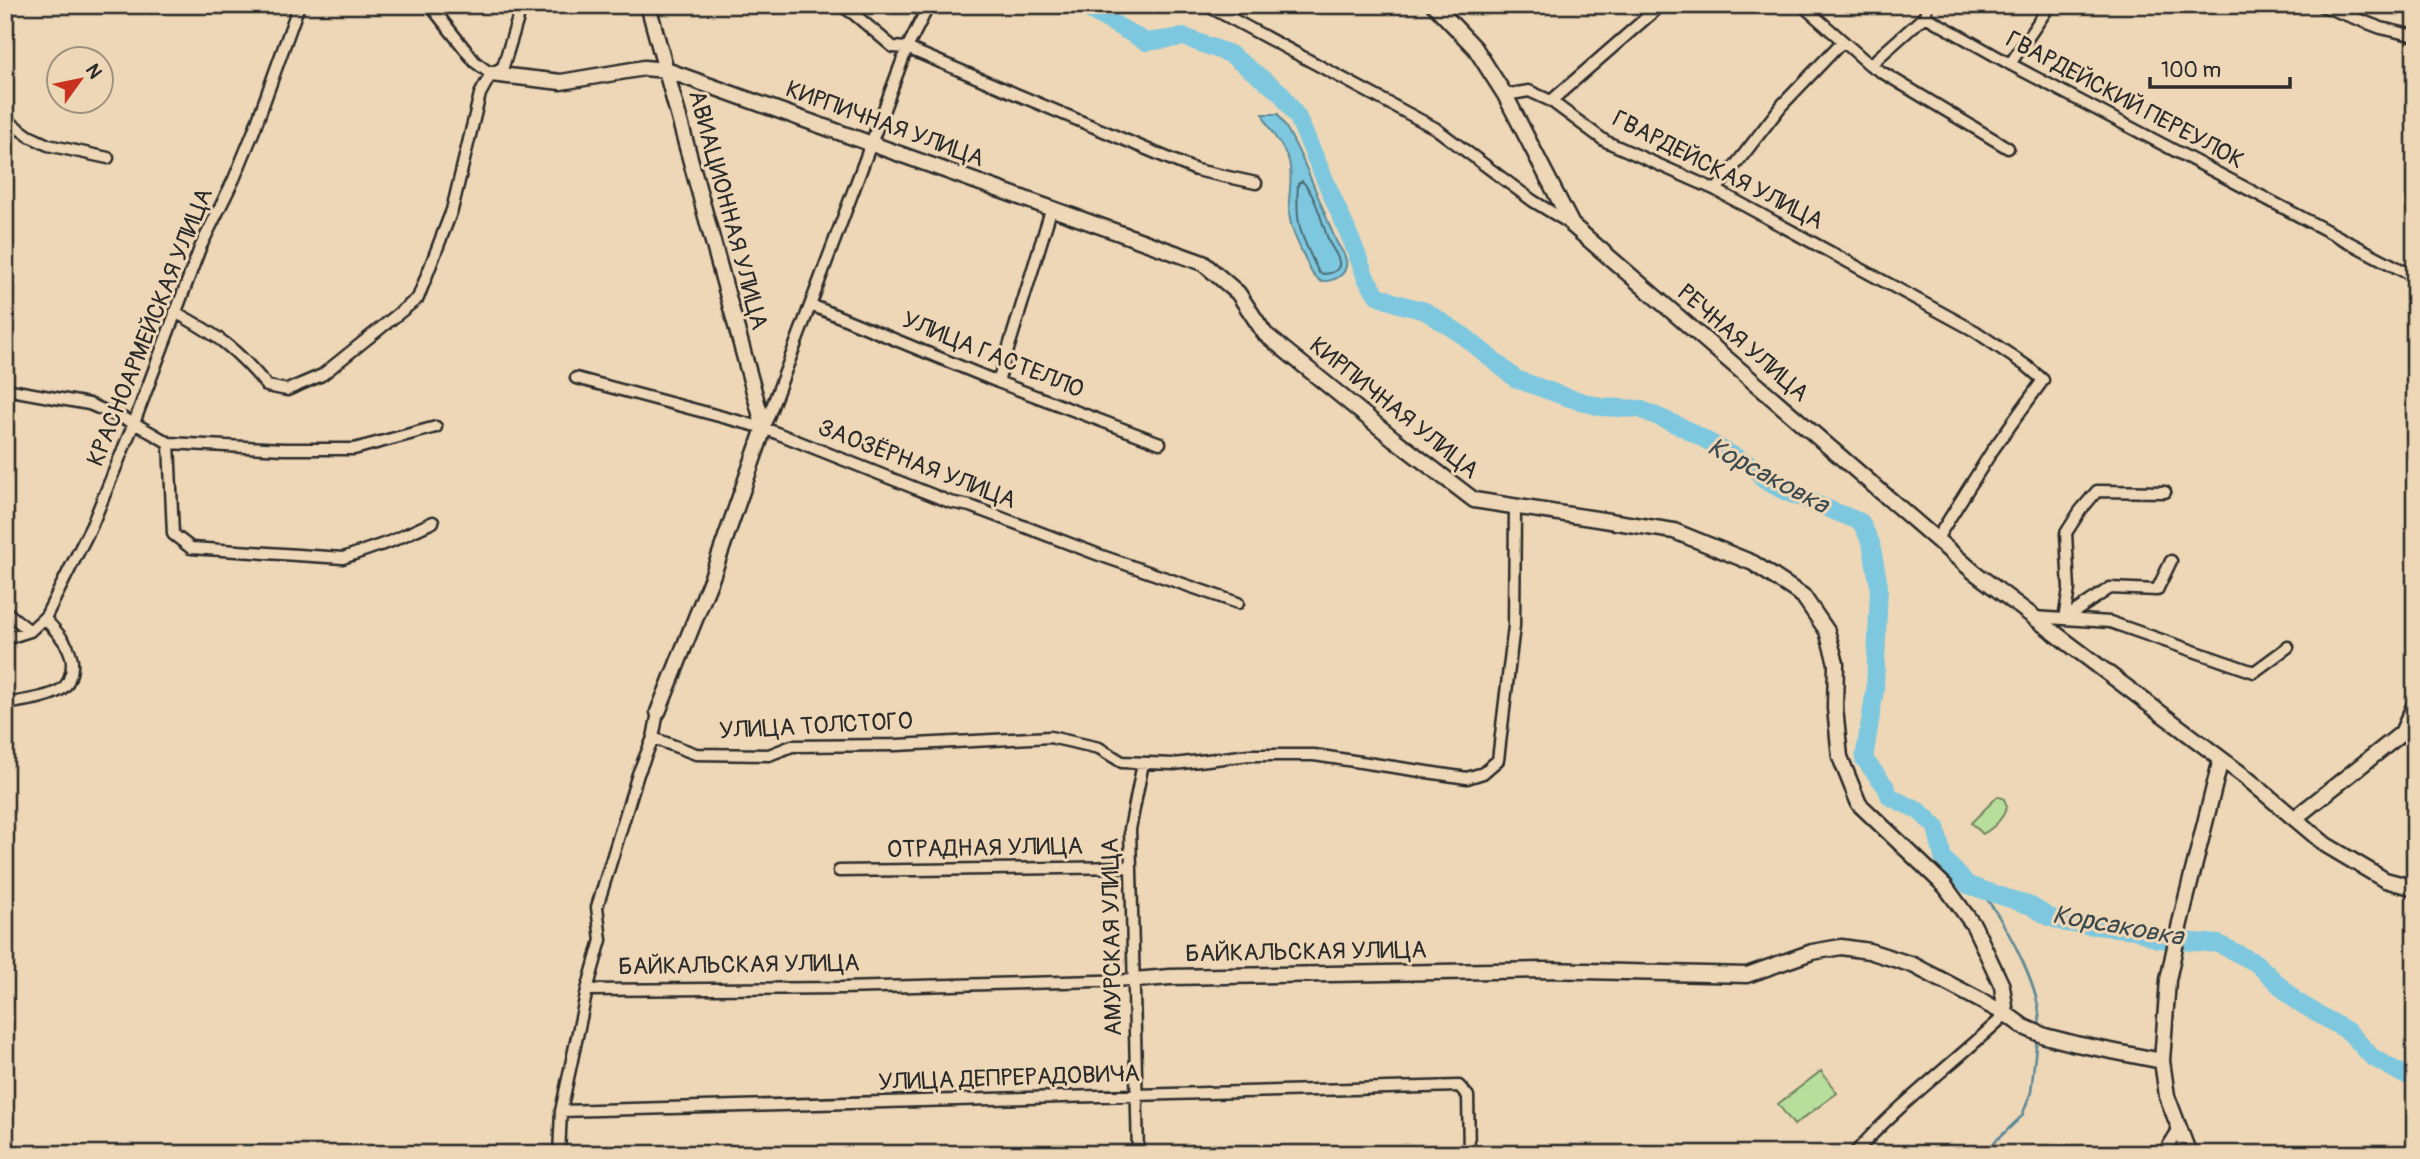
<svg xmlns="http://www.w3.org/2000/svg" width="2420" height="1159" font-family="Pangolin,sans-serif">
  <rect width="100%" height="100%" fill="#eed7b6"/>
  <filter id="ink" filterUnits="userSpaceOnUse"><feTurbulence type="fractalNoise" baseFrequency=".0143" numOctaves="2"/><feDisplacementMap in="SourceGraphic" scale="14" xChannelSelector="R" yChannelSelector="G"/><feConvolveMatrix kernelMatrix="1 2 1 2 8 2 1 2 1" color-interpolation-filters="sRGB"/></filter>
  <g filter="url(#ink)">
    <path fill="#b7df9b" stroke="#718563" stroke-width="2" d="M1998 796 2004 799 2007 806C2003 819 1995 827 1983 834L1971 823Z
      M1821 1071 1837 1093 1794 1125 1778 1104Z"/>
    <path fill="#7ec8df" stroke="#5d8997" stroke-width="2" d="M1263 114H1278C1303 153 1318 198 1336 241 1340 249 1348 257 1346 266 1344 278 1332 280 1322 282 1311 276 1309 267 1304 256 1296 239 1288 224 1289 205 1289 189 1293 177 1289 161 1283 143 1268 132 1263 114Z"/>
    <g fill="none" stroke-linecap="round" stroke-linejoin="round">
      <path stroke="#4c6a73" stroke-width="2" d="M1302 181C1316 195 1322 223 1329 242 1332 248 1338 255 1339 262 1341 273 1326 275 1319 273 1301 235 1295 227 1298 184Z"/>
      <path stroke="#5d8997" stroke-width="2.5" d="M1968 885C1975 890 1984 895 1989 902 2008 929 2044 994 2039 1027
        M1982 1154 2022 1116 2031 1092 2037 1037"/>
      <path stroke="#7ec8df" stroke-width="18" d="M1081 5 1146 42 1184 37 1230 54 1281 93 1298 118 1353 244 1366 278 1377 295 1396 303 1425 311 1464 336 1516 379 1566 397 1601 407 1640 409 1684 428 1754 467 1764 480 1786 492 1861 522 1871 543 1879 586 1875 690 1864 759 1886 787 1890 797 1919 811 1936 827 1943 858 1968 885 2031 906 2049 917 2066 923 2135 930 2158 939 2219 944 2256 963 2296 1001 2349 1032 2372 1057 2404 1075 2415 1077"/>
      <g stroke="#2b2b2b" stroke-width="15">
        <path id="street" d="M430 5 475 62 491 74
          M840 5 854 14 893 47 907 48 1196 170 1256 183
          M1206 5 1435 128 1533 201 1571 224
          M1802 5 1870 65 1925 16 2010 64 2415 277
          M2320 5 2381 28 2415 36
          M1925 16 1927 5
          M2010 64 2050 5
          M1870 65 2008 148
          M1505 95 1529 91 1551 101 1605 141 1716 190 1975 331 2028 367 2043 380 1992 451 1936 540
          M1551 101 1661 5
          M5 119 29 136 48 145 108 158
          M1716 190 1782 105 1842 42
          M811 305 998 382 1160 443
          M175 312C217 335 237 349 267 386L287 390 322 375 418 298 452 210 480 94 491 74 503 67 522 5
          M576 378 764 428 950 502 970 506 1102 556 1238 603
          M998 382 1052 207
          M5 389 89 404 134 423 169 443 284 449H354L436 427
          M764 428 907 48 929 5
          M169 443 173 534 191 548 343 558 392 541 433 522
          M5 611 30 631
          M2033 617 2110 622 2254 672 2288 647
          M2064 619 2069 589 2066 533 2080 511 2097 491 2165 492
          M2064 619 2110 588 2157 590 2171 561
          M5 639 30 631 46 616 92 525 134 423 200 248 234 179 253 133 299 5
          M5 704C21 701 51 698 63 688 67 685 67 684 69 679 80 654 60 635 44 618
          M658 712 653 738 696 754 769 755 792 746 897 745 1050 737 1099 748 1122 762 1174 764 1249 755H1314L1467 778 1483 773 1498 760 1514 626 1515 507
          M839 871 1131 867
          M587 990 842 988 1134 980
          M561 1111 1459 1086 1468 1096 1469 1154
          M559 1154 561 1111 587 990 601 940 597 907 638 774 653 738
          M1138 1154 1130 829 1143 763
          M1854 1154C1900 1102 1956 1062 2006 1014
          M2163 1154 2178 1130"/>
      </g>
      <g stroke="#2b2b2b" stroke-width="19">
        <path id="secondary" d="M648 5 764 428 712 577 658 712
          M1434 5 1475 48 1505 95 1572 225 1974 572 2244 776 2326 845 2385 880 2415 888
          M491 74 561 82 644 68 666 70 1203 263 1238 293 1265 334 1394 439 1474 500 1674 531 1753 563 1803 596 1827 631 1836 663 1835 708 1840 757 1859 804 1945 886 1974 926 2002 986 2006 1014
          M2295 818 2402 733 2415 704
          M1134 980 1170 977 1545 970 1747 975 1812 952 1841 947 1869 951 1913 965 2006 1014 2024 1027 2045 1036 2076 1044 2162 1061
          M2189 1154 2167 1096 2162 1061 2168 980 2180 923 2221 759"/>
      </g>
      <use href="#street" stroke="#eed7b6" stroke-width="10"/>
      <use href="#secondary" stroke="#eed7b6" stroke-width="14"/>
    </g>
  </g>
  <g text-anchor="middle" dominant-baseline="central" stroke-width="6" stroke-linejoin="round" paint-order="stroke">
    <g font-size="24" fill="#2b2b2b" stroke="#eed7b6">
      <text transform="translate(2125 100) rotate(28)">ГВАРДЕЙСКИЙ ПЕРЕУЛОК</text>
      <text transform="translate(885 124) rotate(20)">КИРПИЧНАЯ УЛИЦА</text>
      <text transform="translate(1718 170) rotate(27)">ГВАРДЕЙСКАЯ УЛИЦА</text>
      <text transform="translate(728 210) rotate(75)">АВИАЦИОННАЯ УЛИЦА</text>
      <text transform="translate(150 327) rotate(-68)">КРАСНОАРМЕЙСКАЯ УЛИЦА</text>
      <text transform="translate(1743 343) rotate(41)">РЕЧНАЯ УЛИЦА</text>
      <text transform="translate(993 355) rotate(22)">УЛИЦА ГАСТЕЛЛО</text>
      <text transform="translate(1394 408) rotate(39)">КИРПИЧНАЯ УЛИЦА</text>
      <text transform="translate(917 464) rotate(21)">ЗАОЗЁРНАЯ УЛИЦА</text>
      <text transform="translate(816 726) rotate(-3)">УЛИЦА ТОЛСТОГО</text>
      <text transform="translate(985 848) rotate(-1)">ОТРАДНАЯ УЛИЦА</text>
      <text transform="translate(1112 937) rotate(-91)">АМУРСКАЯ УЛИЦА</text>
      <text transform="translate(1306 952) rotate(-1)">БАЙКАЛЬСКАЯ УЛИЦА</text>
      <text transform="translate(739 965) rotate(-1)">БАЙКАЛЬСКАЯ УЛИЦА</text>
      <text transform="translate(1009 1078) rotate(-2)">УЛИЦА ДЕПРЕРАДОВИЧА</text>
    </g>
    <g font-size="26" font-style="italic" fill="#3c4a4f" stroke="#eed7b6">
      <text transform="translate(1768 476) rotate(28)">Корсаковка</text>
      <text transform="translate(2118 926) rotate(10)">Корсаковка</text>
    </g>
  </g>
  <rect width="2420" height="1159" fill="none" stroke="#eed7b6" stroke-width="28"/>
  <rect x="14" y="14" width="2392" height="1131" fill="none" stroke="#2b2b2b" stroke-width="2.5" filter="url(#ink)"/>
  <g transform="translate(80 80) rotate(57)"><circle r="33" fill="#eed7b6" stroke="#a0927e" stroke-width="2"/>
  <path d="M0-5L12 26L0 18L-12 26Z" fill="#c8321e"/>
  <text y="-10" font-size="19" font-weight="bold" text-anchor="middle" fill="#2b2b2b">N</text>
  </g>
  <path d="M2150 77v10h140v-10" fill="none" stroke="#2b2b2b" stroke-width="3.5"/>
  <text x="2161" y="77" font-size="21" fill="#2b2b2b" stroke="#eed7b6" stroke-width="5" paint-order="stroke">100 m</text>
</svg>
